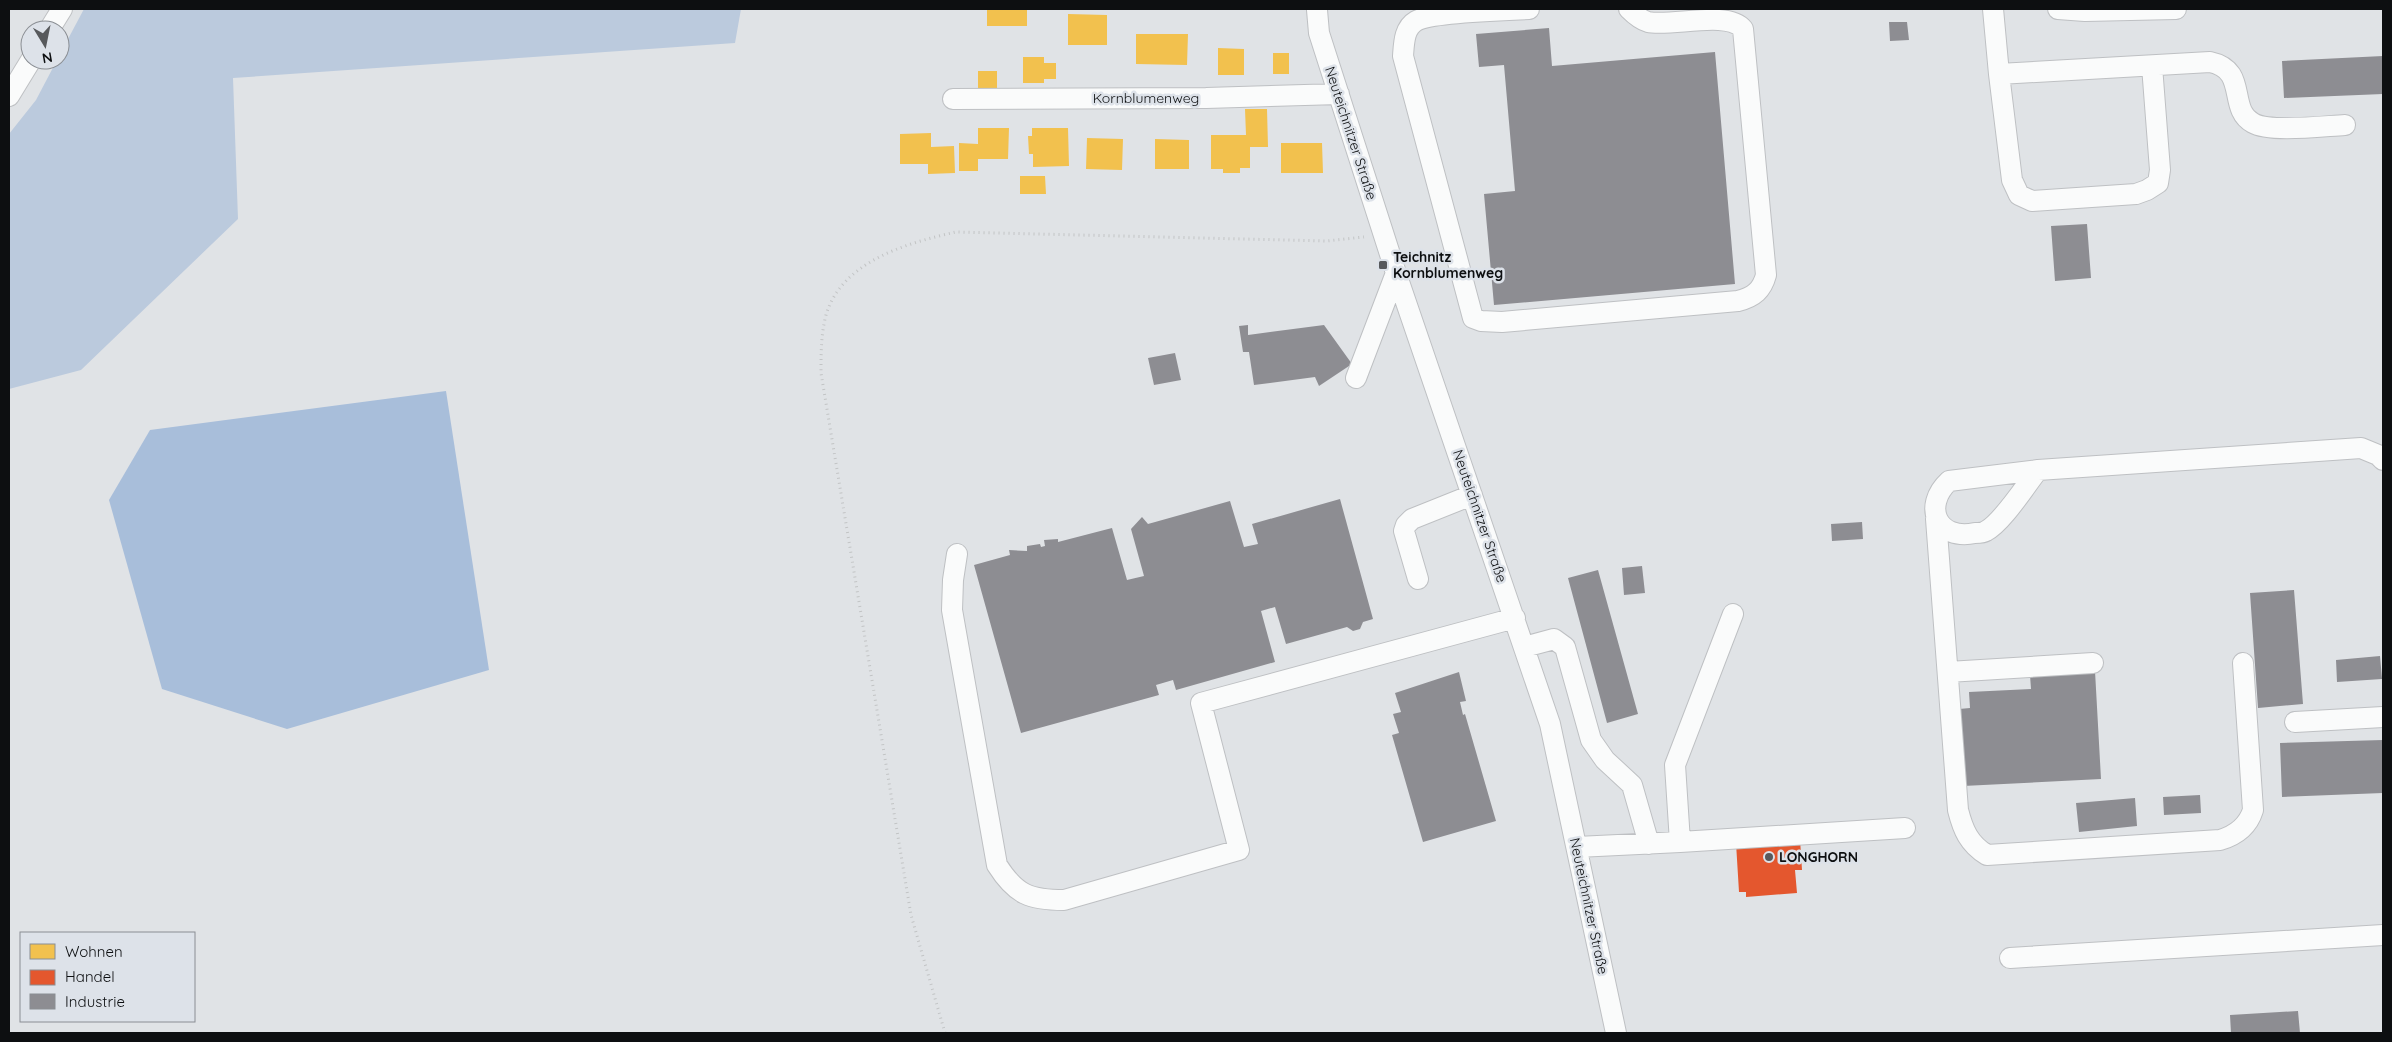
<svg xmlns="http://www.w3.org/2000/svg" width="2392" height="1042" font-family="Quicksand,sans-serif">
  <rect width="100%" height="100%" fill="#e0e3e6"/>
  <path fill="#bbcadd" d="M84 9H741L735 43 233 78 238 219 81 370 9 389V134L36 100 57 60H60V54Z"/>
  <path fill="#a8beda" d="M446 391 489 670 287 729 162 689 109 500 150 430Z"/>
  <path fill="#f2c14e" d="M987 9H1027V26H987Z
    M1068 14 1107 15V45H1068Z
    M1136 34H1188L1187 65 1136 64Z
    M1218 48 1244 49V75H1218Z
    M1273 53H1289V74H1273Z
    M1023 57H1044V63H1056V79H1044V83H1023Z
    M978 71H997V89H978Z
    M1245 109H1267L1268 147H1250V168H1240V173H1223V169H1211V135H1246Z
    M978 128H1009L1008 159H978V171H959V143L978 144Z
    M1032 128H1068L1069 166 1033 167V154H1029L1028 136H1032Z
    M931 133V147L954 146 955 173 928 174V164H900V134Z
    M1087 138 1123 139 1122 170 1086 169Z
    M1155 139 1189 140V169H1155Z
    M1281 143H1322L1323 173H1281Z
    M1020 176H1045L1046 194H1020Z"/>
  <path fill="#e4572e" d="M1800 839 1802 870H1795L1797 893 1746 897V892H1739L1736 843Z"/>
  <path fill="#8d8d92" d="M1889 22H1907L1909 40 1890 41Z
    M1549 28 1552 66 1715 52 1735 284 1494 305 1484 194 1515 191 1504 65 1479 67 1476 34Z
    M2383 56V94L2284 98 2282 61Z
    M2087 224 2091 278 2055 281 2051 226Z
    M1248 325V335L1324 325 1352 364 1319 386 1315 377 1254 385 1249 352H1243L1239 326Z
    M1175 353 1181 380 1154 385 1148 358Z
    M1340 499 1373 619 1363 622 1360 629 1353 631 1347 627 1286 644 1275 607 1261 611 1275 662 1176 690 1173 680 1156 685 1159 695 1021 733 974 565 1010 555 1009 550 1027 551V546L1040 544 1041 547 1045 546 1044 540 1058 539V542L1112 528 1127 580 1144 576 1131 529 1142 517 1148 524 1230 501 1244 547 1258 544 1252 524Z
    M1862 522 1863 539 1832 541 1831 524Z
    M1642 566 1645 593 1624 595 1622 568Z
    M1598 570 1638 714 1607 723 1568 578Z
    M2294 590 2303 704 2258 708 2250 593Z
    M2380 656 2382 679 2337 682 2336 660Z
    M2095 671 2101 779 1963 786 1959 709 1970 708 1969 692 2031 689 2030 675Z
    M1459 672 1466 701 1460 702 1463 715 1465 714 1496 821 1423 842 1392 735 1399 733 1393 714 1401 712 1395 693Z
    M2383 740V793L2282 797 2280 743Z
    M2200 795 2201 813 2164 815 2163 797Z
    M2135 798 2137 826 2079 832 2076 803Z
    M2298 1011 2300 1033H2231L2230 1015Z"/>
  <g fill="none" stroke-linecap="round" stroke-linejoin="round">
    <g stroke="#bec0c3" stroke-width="22">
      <path id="minor" d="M1529 9C1508 10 1431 12 1416 21 1404 28 1404 43 1403 56L1473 318 1481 321 1502 322 1738 301C1754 297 1762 290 1766 275L1743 29C1728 10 1671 27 1648 22 1641 20 1634 14 1629 9
        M1993 9 1999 74 2012 180 2019 195 2032 201 2136 194 2147 190 2158 183 2160 170 2152 66
        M2058 9 2085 11 2176 9
        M1317 10 1319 33 1396 273 1550 724 1616 1033
        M49 30 62 9
        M1999 74 2210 62C2249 70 2227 109 2253 123 2270 133 2324 126 2345 125
        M9 96 31 60
        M953 99 1206 98 1339 94
        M1356 378 1396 273
        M2038 470C2026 485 2002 523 1986 531 1983 533 1978 533 1975 533 1937 541 1922 506 1949 481L2038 470 2361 448 2378 455 2383 460
        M1936 519 1958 810C1963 830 1969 844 1987 855L2220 840C2237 835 2248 826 2253 810L2243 663
        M957 554 953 580 952 610 997 865C1016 895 1030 900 1064 900L1239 850 1201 703 1515 618
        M1418 579 1404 531 1406 525 1412 519 1472 495
        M1524 647 1554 639 1565 647 1591 740 1605 760 1632 785 1649 844
        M1948 672 2093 663
        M2295 722 2383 717
        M1680 842 1905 828
        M1577 847 1680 842 1675 765 1733 614
        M2010 958 2383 935"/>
    </g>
    <path stroke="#c2c4c5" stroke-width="3" stroke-dasharray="1 4" stroke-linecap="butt" d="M945 1033 911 915 821 373C821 353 821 334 826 315 842 261 907 243 956 232L1326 241 1364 237"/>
    <use href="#minor" stroke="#fafbfb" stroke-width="20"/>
  </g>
  <g fill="#57595c" stroke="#dde2e9" stroke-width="2">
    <rect x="1378" y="260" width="10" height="10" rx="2.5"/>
    <circle cx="1769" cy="857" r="5"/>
  </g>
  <g text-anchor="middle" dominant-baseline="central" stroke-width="5" stroke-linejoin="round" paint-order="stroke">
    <g font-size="14" fill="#0d0f11" stroke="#dde2e9">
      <text x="1146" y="98">Kornblumenweg</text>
      <text transform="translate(1351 133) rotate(72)">Neuteichnitzer Straße</text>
      <text transform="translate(1480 516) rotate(71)">Neuteichnitzer Straße</text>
      <text transform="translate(1589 906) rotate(78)">Neuteichnitzer Straße</text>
    </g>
    <g font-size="14" font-weight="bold" fill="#0d0f11" stroke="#dde2e9" text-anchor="start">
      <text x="1393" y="257">Teichnitz<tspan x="1393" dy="16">Kornblumenweg</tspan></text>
      <text x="1779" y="857">LONGHORN</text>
    </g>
  </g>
  <rect width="2392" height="1042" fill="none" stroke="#0d0f11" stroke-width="20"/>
  <rect x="20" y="932" width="175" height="90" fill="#dde2e9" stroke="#8a8e93"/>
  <rect x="30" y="944" width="25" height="15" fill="#f2c14e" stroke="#8a8e93"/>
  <text x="65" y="957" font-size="15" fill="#0d0f11">Wohnen</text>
  <rect x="30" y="970" width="25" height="15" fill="#e4572e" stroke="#8a8e93"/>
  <text x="65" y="982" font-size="15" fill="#0d0f11">Handel</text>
  <rect x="30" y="994" width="25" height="15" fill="#8d8d92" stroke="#8a8e93"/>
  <text x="65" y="1007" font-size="15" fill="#0d0f11">Industrie</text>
  <g transform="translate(45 45) rotate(170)"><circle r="24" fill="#dde2e9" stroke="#8a8e93"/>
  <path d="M0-4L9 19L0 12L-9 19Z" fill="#57595c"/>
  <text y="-8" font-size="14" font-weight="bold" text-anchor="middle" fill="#0d0f11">N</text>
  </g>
</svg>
